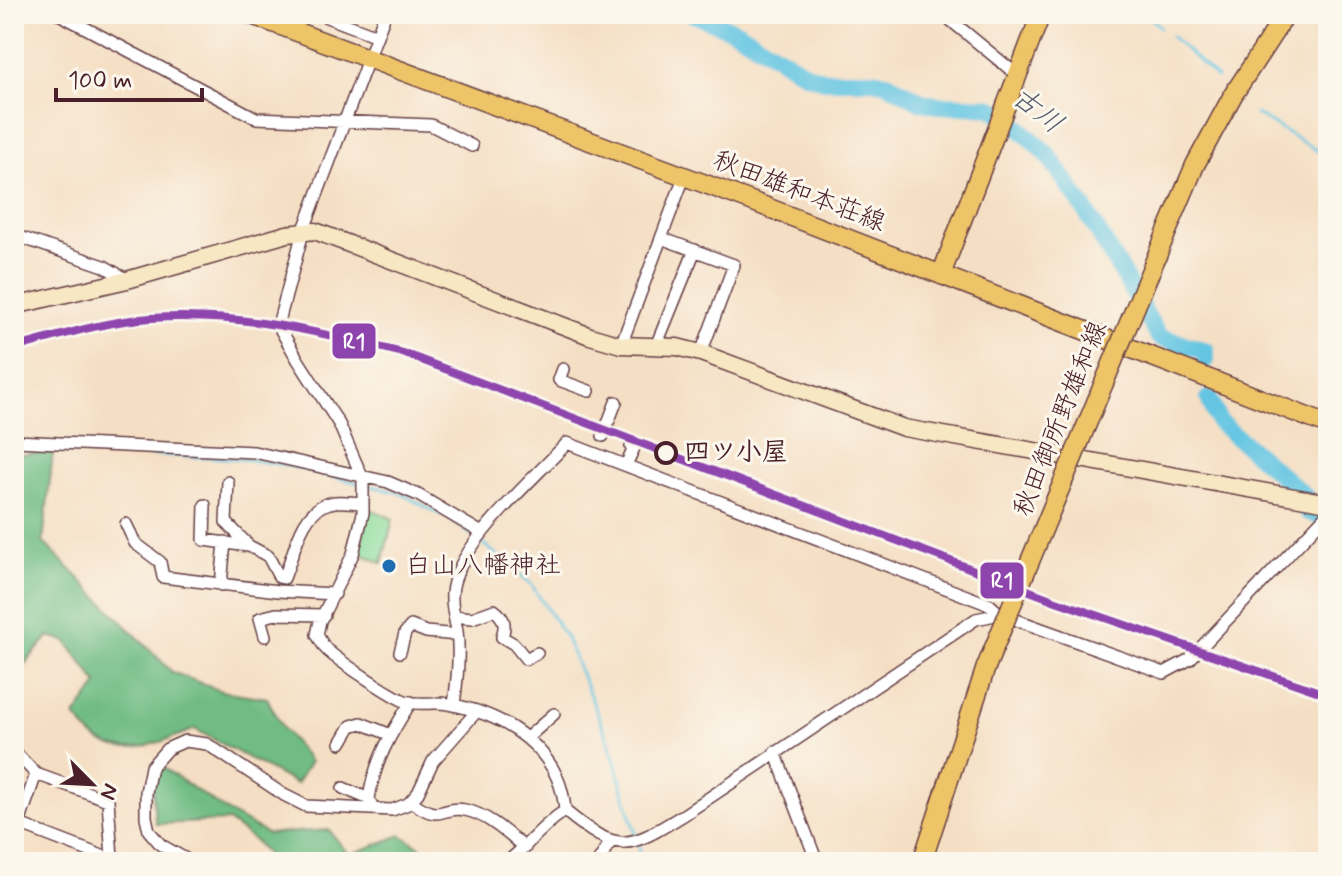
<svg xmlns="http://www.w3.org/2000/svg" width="1342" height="876" font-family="Mynerve,'Klee One',sans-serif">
  <rect width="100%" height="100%" fill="#fbf7ec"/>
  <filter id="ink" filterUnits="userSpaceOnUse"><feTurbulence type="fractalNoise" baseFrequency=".0125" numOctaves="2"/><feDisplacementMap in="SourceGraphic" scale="16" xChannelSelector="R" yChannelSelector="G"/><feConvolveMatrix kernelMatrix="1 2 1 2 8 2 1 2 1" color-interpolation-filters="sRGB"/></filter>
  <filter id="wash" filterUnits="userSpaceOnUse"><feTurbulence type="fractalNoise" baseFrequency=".006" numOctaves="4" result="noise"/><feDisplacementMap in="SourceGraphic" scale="32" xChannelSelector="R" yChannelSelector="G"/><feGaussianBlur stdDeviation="1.8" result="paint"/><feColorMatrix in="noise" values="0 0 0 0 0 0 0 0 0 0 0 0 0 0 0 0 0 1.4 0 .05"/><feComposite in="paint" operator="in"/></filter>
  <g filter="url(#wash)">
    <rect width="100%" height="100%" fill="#f5dfc4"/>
    <path fill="#8adc9c" stroke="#6a7e64" stroke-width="2" d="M370 509 393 519 382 563 359 553Z"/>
    <path fill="#6fbc84" stroke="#5c6e58" stroke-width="2" d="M53 452 43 542 172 672 221 691 267 698 282 727 310 762 296 784 195 729C164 741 122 761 92 736 86 730 80 722 75 716L98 684 66 641 49 636 22 667H14V455Z
      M161 766 228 812 267 834 329 830 349 855 401 835 445 862H273L256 842 228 821 156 824C153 805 150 782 161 766Z"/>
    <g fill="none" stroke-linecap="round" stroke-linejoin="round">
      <path stroke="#64c5e2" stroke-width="3" d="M1147 14 1160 27
        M1171 36 1217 78
        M1256 114 1328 157
        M14 448 244 459 285 465 359 483
        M367 485 400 493 441 515
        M451 520 474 536
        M480 541 531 584 566 638 609 741 636 835
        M638 842 642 862"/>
      <path stroke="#64c5e2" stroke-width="18" d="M693 14 738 32 806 74 824 80H872L887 83 922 102 938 105 989 107 1011 120 1048 155 1086 211 1159 337 1206 351V360
        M1209 399 1219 422 1304 495 1308 512 1320 516 1328 523"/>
    </g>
  </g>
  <g filter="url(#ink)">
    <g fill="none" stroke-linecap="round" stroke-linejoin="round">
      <g stroke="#643c42" stroke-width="14">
        <path id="street" d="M59 14 256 118 431 125 472 146
          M319 14 377 36
          M385 14 303 232 278 325 298 360 339 424 363 479V513L353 554 320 621 317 635C320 639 323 646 327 650 336 659 393 697 405 701 418 706 434 701 448 704 505 714 561 749 565 811 619 856 630 848 685 814L976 619 1000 614
          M943 14 1016 74
          M14 235 104 266 127 280
          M661 238 734 265 701 353
          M621 345 684 177
          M656 346 695 250
          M563 369 559 380 589 391
          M603 436 616 402
          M16 441 254 452 388 482 418 495 482 533
          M626 465 634 448 631 447
          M228 482 226 522 249 546 268 556 279 577 284 578C294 554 301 509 330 503 340 500 352 503 363 503
          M205 505 204 540 248 546
          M126 524 135 543 160 562 163 577 278 591 335 594
          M221 585 225 542
          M454 616 472 618 494 610C505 618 506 625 502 637L514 644 526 659 537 653
          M265 636 260 618 276 614 324 615
          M400 652 405 633 411 626 426 632 457 635
          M454 705C457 681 460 655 457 631 455 619 451 606 452 594 454 547 535 478 567 443L990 605 1000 614 1164 673 1190 659 1328 513
          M527 738 554 714
          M341 743 351 726 361 723 391 735
          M14 751 36 774 108 800 112 858
          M775 752 817 862
          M343 788 369 799 371 804
          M369 799C374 762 391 733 411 702
          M411 801C443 825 439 805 465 810 487 814 508 834 525 848
          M19 824 115 861
          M14 838 36 774
          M191 862 161 845 149 831 146 817V792L151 767 167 749 185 741 207 744 284 795 306 806 392 810 408 804 418 793 433 761 477 711
          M507 862C528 846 543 824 565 811
          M598 862 611 841"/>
      </g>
      <g stroke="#643c42" stroke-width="19">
        <path id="secondary" d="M14 306 127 280 287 234 315 231 590 336 621 345 677 347 701 353 904 428 1328 503"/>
      </g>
      <g stroke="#643c42" stroke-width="21">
        <path id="primary" d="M249 14 751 201 1328 425
          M1158 253 1195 165 1233 95 1286 14
          M941 275 1041 14
          M922 862 986 667"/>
      </g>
      <use href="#street" stroke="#fff" stroke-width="11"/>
      <use href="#secondary" stroke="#f8e7c3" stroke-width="16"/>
      <use href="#primary" stroke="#eec469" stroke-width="18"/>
      <g stroke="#643c42" stroke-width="21" stroke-linecap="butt">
        <path id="primary-bridge" d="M986 667 1158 253"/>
      </g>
      <use href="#primary-bridge" stroke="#eec469" stroke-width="18"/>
      <g stroke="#fbf7ec" stroke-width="14">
        <path id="rail-1" d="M14 348C59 336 105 321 151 318 237 312 321 332 403 353L1056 601 1328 695"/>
      </g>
      <use href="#rail-1" stroke="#8e44ad" stroke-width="8"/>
    </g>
  </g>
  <circle fill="#fbf7ec" stroke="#4a1f2b" stroke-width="4" cx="666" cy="453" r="10"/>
  <circle fill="#1f6fb2" stroke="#fbf7ec" stroke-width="3" cx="389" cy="566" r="8"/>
  <g text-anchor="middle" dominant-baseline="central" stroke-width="6" stroke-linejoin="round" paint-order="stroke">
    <g font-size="26" fill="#4a1f2b" stroke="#fbf7ec">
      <text transform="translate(799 192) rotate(21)">秋田雄和本荘線</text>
      <text transform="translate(1061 419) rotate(-68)">秋田御所野雄和線</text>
    </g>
    <g font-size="26" font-weight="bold" fill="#4a1f2b" stroke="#fbf7ec" text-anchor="start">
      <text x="684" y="453">四ツ小屋</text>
    </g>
    <g font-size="26" fill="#4a1f2b" stroke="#fbf7ec" text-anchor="start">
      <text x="405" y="566">白山八幡神社</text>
    </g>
    <g font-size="28" font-style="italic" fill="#53596b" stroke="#fbf7ec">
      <text transform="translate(1037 111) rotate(39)">古川</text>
    </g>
  </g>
  <g stroke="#fbf7ec" stroke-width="3">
    <rect x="331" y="322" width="46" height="38" rx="8" fill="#8e44ad"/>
    <rect x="979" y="561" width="46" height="39" rx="8" fill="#8e44ad"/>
  </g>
  <g font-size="22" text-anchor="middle" font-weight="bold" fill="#fff">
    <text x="354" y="349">R1</text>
    <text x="1002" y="588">R1</text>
  </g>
  <rect width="1342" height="876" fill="none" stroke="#fbf7ec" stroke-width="48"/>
  <g transform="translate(92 784) rotate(114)" stroke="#fbf7ec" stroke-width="6" paint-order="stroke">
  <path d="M0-6L14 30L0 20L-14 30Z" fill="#4a1f2b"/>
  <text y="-12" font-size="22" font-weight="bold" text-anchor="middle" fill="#4a1f2b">N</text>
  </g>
  <path d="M56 88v12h146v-12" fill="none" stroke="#4a1f2b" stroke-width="4"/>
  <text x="68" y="88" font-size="24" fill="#4a1f2b" stroke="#fbf7ec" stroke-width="6" paint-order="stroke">100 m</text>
</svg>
